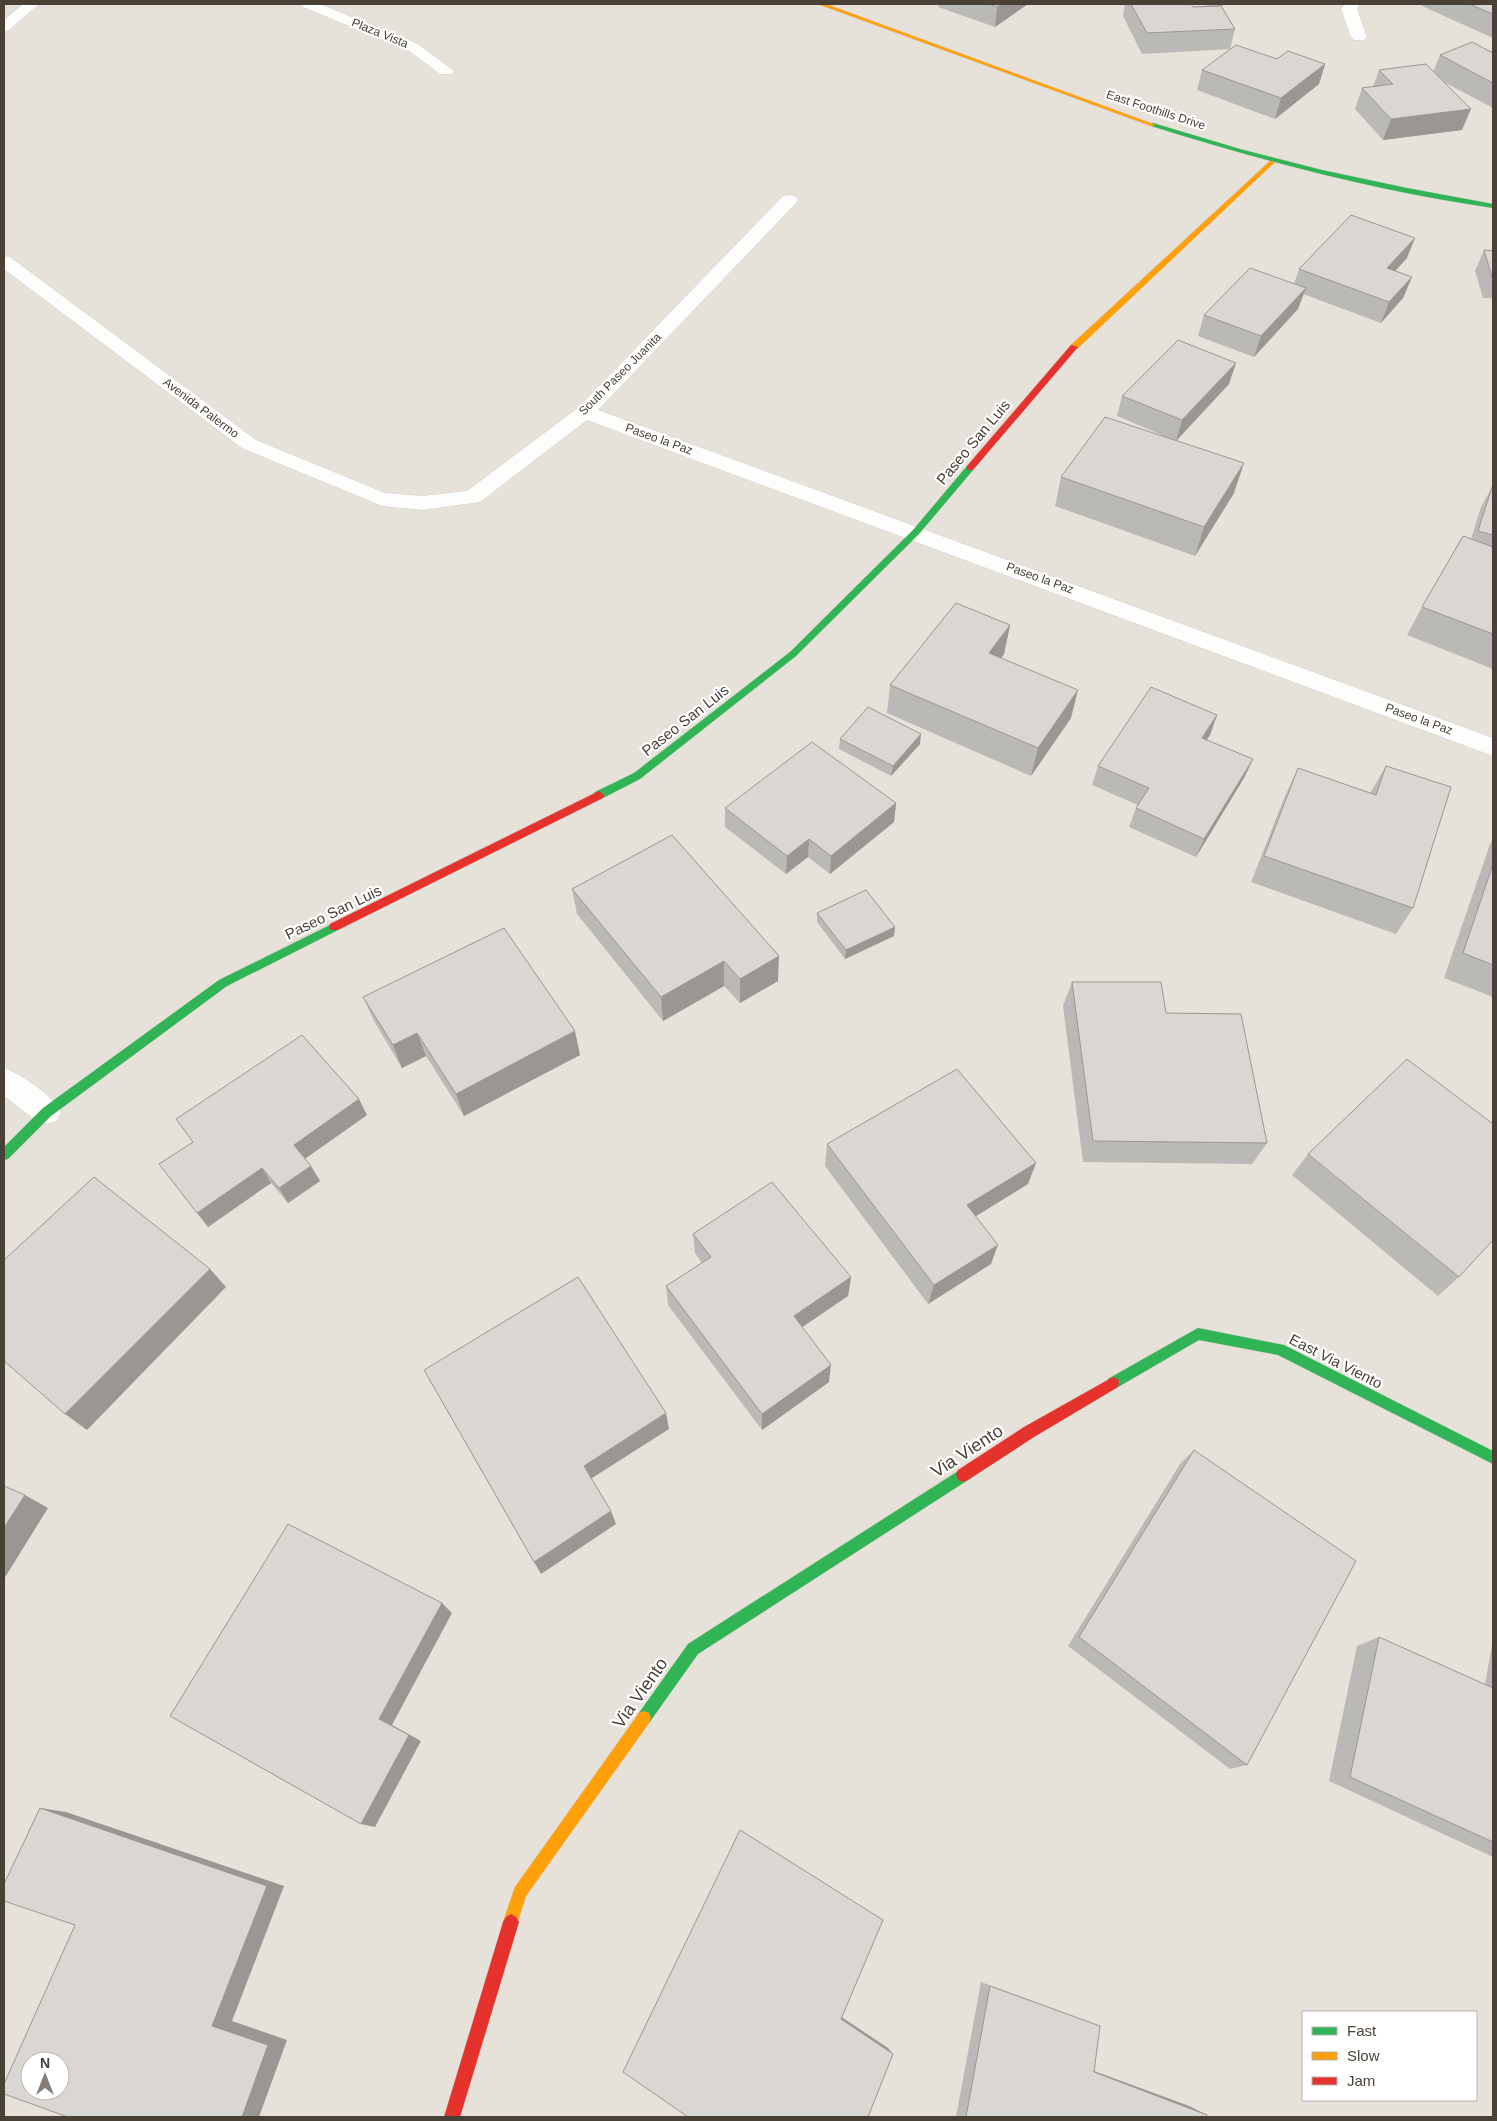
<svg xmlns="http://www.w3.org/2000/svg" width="1497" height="2121" font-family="Arial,sans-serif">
  <rect width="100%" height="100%" fill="#f2f0ec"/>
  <path fill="#e7e2d9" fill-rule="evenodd" d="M4 4H1493V2117H4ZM1303 2012H1476V2100H1303ZM30 2061H60V2091H30Z"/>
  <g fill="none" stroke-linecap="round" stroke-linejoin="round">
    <g stroke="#d0cec9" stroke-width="1">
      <path id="street" d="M23 4H39L9 30 4 32V20Z
        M301 4H320L418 44 454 71 452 74H440L408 50 303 7Z
        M1345 4H1360L1357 9 1367 37 1364 40H1354L1351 37 1341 9Z
        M789 195 795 196 798 200 795 204 598 410 1493 738V756L587 420 480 502 423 510 382 506 242 448 4 269V256L10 257 256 440 385 493 423 496 467 491 578 408 783 196Z
        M4 1068C21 1074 54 1096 61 1112L57 1121 47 1124 37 1121 4 1096Z"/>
    </g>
    <g stroke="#d4cec3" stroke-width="1">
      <path id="fast" d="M1153 123 1240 149 1322 170 1407 188 1493 204V208C1377 191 1263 161 1151 126L1150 125Z
        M970 465 973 466V470L919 534 796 656 640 779 603 798H595L594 795 595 792 634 773 790 652 913 530 967 466Z
        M334 923 338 924 339 927 338 930 227 986 51 1116 8 1159 4 1160V1147L43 1108 219 980Z
        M1198 1328 1284 1345 1493 1451V1464L1278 1355 1199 1340 1118 1387 1113 1389 1108 1387 1107 1383 1108 1379Z
        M963 1468 968 1470 970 1475 968 1480 698 1654 649 1723 644 1725 639 1723 637 1718 639 1713 688 1644Z"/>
    </g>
    <g stroke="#d4cec3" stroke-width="1">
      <path id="slow" d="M818 4H826L1156 125 1151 126Z
        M1270 161 1275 162 1077 349H1071V345Z
        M644 1711 649 1713 651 1718 649 1723 526 1896 516 1927 511 1930 506 1927 503 1922 515 1887 639 1713Z"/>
    </g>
    <g stroke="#d4cec3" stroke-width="1">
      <path id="jam" d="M1071 345 1078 347 973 470H967V466Z
        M599 791 604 795 603 798 338 930H330L329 927 330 924Z
        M1113 1377 1118 1379 1119 1383 1118 1387 1034 1437 968 1480 963 1482 958 1480 956 1475 958 1470 1024 1427Z
        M511 1914 516 1917 519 1922 460 2117H444L503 1922 506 1917Z"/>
    </g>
    <use href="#street" fill="#fdfdfc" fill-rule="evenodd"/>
    <use href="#fast" fill="#30b455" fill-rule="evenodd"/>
    <use href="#slow" fill="#ff9f0a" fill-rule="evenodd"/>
    <use href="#jam" fill="#e5322d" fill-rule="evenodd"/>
  </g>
  <path fill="#bbb9b5" d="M939 4H1028L995 27 938 7Z
    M1125 4H1191L1193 7 1210 6 1198 4H1224L1222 7 1235 29 1230 49 1142 54 1123 16Z
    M1423 4H1493V38L1422 6Z
    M1493 51V108L1442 81 1462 130 1383 140 1355 109 1362 88 1373 87 1379 70 1433 72 1440 55 1491 52Z
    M1277 59 1325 64 1319 84 1275 119 1197 90 1202 70Z
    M1484 250 1493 251V298H1483L1475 271Z
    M1407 258 1395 271 1412 277 1403 298 1381 323 1303 294 1298 309 1254 357 1198 336 1204 315 1294 284 1299 269Z
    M1229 384 1176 441 1234 493 1195 556 1055 506 1061 477 1171 439 1117 416 1122 396Z
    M1492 487H1493V669L1407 635 1422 607 1471 539 1481 507Z
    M1010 625 1004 654 1001 658 1071 718 1031 776 887 713 890 685Z
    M1217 715 1210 735 1206 740 1253 759 1244 778 1196 857 1129 827 1136 808 1138 805 1092 785 1098 766Z
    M840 739 920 744 891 776 839 749Z
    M1386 766 1413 908 1396 934 1251 882 1285 796 1298 768 1370 793Z
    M896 803 894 822 830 874 808 857 786 874 725 827V808Z
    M1493 840V997L1444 978 1490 844Z
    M572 889 778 981 740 1003 724 986 663 1021 577 914Z
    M817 913 895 927 894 936 845 959 817 922Z
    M1072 982 1166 1013 1267 1143 1252 1164 1083 1162 1063 1006Z
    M363 997 580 1055 464 1116 426 1056 402 1068 374 1021Z
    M367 1115 305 1159 320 1181 288 1203 271 1183 208 1227 193 1142 176 1119Z
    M827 1144 1028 1184 975 1216 991 1264 928 1304 825 1166Z
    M1308 1154 1459 1277 1438 1296 1292 1175Z
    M693 1234 851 1277 848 1296 802 1327 829 1382 762 1430 668 1305 666 1286 702 1263 695 1253Z
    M1194 1450 1247 1765 1230 1769 1068 1646 1180 1464Z
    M1379 1637 1485 1684 1493 1639V1857L1329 1781 1357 1646Z
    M981 1982 1100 2026 1094 2071 1189 2106 1207 2115 1206 2117H956Z"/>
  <path fill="#999693" d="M1002 4H1028L995 27 997 7Z
    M1325 64 1319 84 1275 119 1281 98Z
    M1471 109 1462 130 1383 140 1391 119Z
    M1415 238 1407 258 1379 289 1387 268Z
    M1412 277 1403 298 1381 323 1389 302Z
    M1306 288 1298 309 1254 357 1261 336Z
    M1236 363 1229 384 1176 441 1182 420Z
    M1244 463 1234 493 1195 556 1204 527Z
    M1010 625 1004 654 984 681 989 653Z
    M1078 690 1071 718 1031 776 1038 748Z
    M1217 715 1210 735 1195 758 1202 738Z
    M921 734 920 744 891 776 893 766Z
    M1253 759 1244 778 1196 857 1204 839Z
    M896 803 894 822 830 874 831 856Z
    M809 839 808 857 786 874 787 856Z
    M895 927 894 936 845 959 846 950Z
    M779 956 778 981 740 1003V979Z
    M724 961V986L663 1021 661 997Z
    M575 1031 580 1055 464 1116 456 1094Z
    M417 1033 426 1056 402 1068 393 1045Z
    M359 1099 367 1115 303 1160 294 1145Z
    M1036 1163 1028 1184 960 1226 967 1205Z
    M311 1166 320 1181 288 1203 279 1188Z
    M262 1168 271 1183 208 1227 197 1213Z
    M998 1245 991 1264 928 1304 934 1285Z
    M210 1269 226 1287 87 1430 65 1414Z
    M851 1277 848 1296 792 1334 794 1316Z
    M831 1365 829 1382 762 1430V1414Z
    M666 1413 669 1429 589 1480 584 1466Z
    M25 1495 48 1508 4 1579V1528Z
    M611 1511 616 1524 541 1574 534 1562Z
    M442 1603 452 1613 392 1725 421 1741 375 1827 361 1824 379 1719Z
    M40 1808 66 1812 284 1886 232 2021 287 2040 259 2117H242Z
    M837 2014 888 2048 893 2054 841 2019Z
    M1080 2066 1189 2106 1207 2115 1094 2072Z"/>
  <path fill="#dad7d2" stroke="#999693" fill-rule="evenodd" d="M989 4H1002L997 7Z
    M1131 4H1191L1193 7 1221 6 1235 29 1147 33Z
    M1469 4H1493V14Z
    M1472 42 1491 52 1493 51V83L1440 55Z
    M1236 45 1277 59 1288 51 1325 64 1281 98 1202 70Z
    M1426 64 1471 109 1391 119 1362 88 1393 84 1379 70Z
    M1351 215 1415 238 1387 268 1412 277 1389 302 1299 269Z
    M1484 250 1493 251V277H1492Z
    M1250 268 1306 288 1261 336 1204 315Z
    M1178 340 1236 363 1182 420 1122 396Z
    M1105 417 1244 463 1204 527 1061 477Z
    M1492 487H1493V535L1478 531Z
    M1463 536 1493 547V634L1422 607Z
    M956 603 1010 625 989 653 1078 690 1038 748 890 685Z
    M1151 687 1217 715 1202 738 1253 759 1204 839 1136 808 1149 788 1098 766Z
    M868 707 921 734 893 766 840 739Z
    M812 742 896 803 831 856 809 839 787 856 725 808Z
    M1386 766 1451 787 1413 908 1264 856 1298 768 1376 795Z
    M672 835 779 956 740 979 724 961 661 997 572 889Z
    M1493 864V965L1463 953Z
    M866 890 895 927 846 950 817 913Z
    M504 928 575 1031 456 1094 417 1033 393 1045 363 997Z
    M1072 982H1161L1166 1013 1241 1014 1267 1143 1093 1141Z
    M302 1035 359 1099 294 1145 311 1166 279 1188 262 1168 197 1213 159 1164 193 1142 176 1119Z
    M1407 1059 1493 1124V1240L1459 1277 1308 1154Z
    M957 1069 1036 1163 967 1205 998 1245 934 1285 827 1144Z
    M94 1177 210 1269 65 1414 4 1361V1260Z
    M772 1182 851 1277 794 1316 831 1365 762 1414 666 1286 711 1257 693 1234Z
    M578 1277 666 1413 584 1466 611 1511 534 1562 424 1370Z
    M1194 1450 1356 1561 1247 1765 1079 1637Z
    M4 1486 25 1495 4 1528Z
    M288 1524 442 1603 379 1719 409 1735 361 1824 170 1716Z
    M1379 1637 1493 1688V1842L1350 1777Z
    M40 1808 267 1886 212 2026 268 2045 242 2117H68L4 2094V2084L75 1925 4 1901V1884ZM30 2061H60V2091H30Z
    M740 1830 883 1920 841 2019 893 2054 868 2117H688L623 2072Z
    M990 1986 1100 2026 1094 2072 1207 2115 1206 2117H966Z"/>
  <g text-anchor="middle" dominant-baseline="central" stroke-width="4.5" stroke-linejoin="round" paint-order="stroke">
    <g font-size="12" fill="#4a4136" stroke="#fff">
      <text transform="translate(380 33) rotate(22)">Plaza Vista</text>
      <text transform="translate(1156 110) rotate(18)">East Foothills Drive</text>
      <text transform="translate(620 374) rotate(-45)">South Paseo Juanita</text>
      <text transform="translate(201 408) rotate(37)">Avenida Palermo</text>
      <text transform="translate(659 439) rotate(20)">Paseo la Paz</text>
      <text transform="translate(1040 578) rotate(20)">Paseo la Paz</text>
      <text transform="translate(1419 719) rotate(20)">Paseo la Paz</text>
    </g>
    <g font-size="15" fill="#4a4136" stroke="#fff">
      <text transform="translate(973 442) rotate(-50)">Paseo San Luis</text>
      <text transform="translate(685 720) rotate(-38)">Paseo San Luis</text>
      <text transform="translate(333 912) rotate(-26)">Paseo San Luis</text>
      <text transform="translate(1336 1361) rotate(27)">East Via Viento</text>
    </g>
    <g font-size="18" fill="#4a4136" stroke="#fff">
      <text transform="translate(967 1451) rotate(-33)">Via Viento</text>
      <text transform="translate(640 1693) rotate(-55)">Via Viento</text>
    </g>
  </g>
  <rect width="1497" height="2121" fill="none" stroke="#4a4136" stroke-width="10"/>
  <rect x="1302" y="2011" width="175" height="90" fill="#ffffff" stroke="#b7b3af"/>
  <rect x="1312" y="2027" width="25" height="8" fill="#30b455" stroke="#b7b3af"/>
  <text x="1347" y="2036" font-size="15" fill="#4a4136">Fast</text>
  <rect x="1312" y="2052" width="25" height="8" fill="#ff9f0a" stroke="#b7b3af"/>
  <text x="1347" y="2061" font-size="15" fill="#4a4136">Slow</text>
  <rect x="1312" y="2077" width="25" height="8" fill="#e5322d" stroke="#b7b3af"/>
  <text x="1347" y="2086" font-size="15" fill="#4a4136">Jam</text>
  <g transform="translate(45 2076)"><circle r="24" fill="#ffffff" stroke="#b7b3af"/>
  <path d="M0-4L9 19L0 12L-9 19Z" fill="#857e76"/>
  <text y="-8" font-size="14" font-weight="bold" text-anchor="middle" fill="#4a4136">N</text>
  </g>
</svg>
